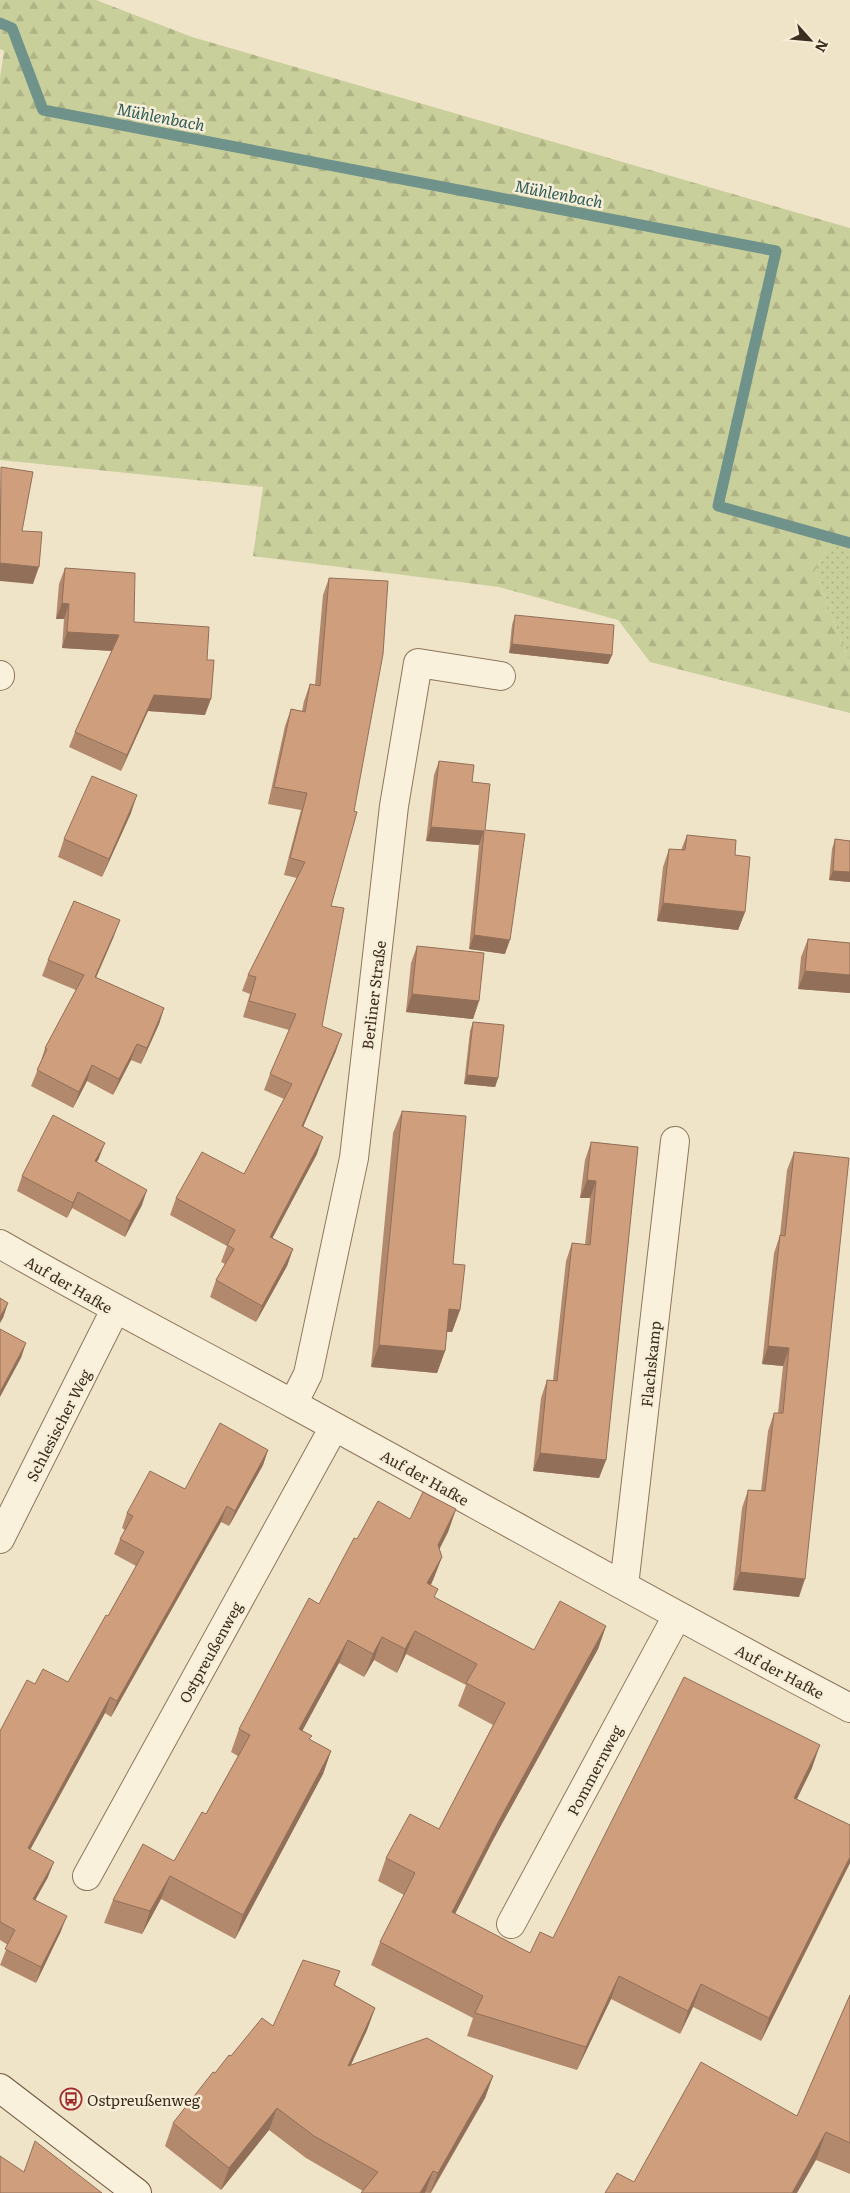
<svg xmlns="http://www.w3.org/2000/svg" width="850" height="2193" font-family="Literata,serif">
  <defs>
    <pattern id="grass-dots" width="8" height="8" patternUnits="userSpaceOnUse" patternTransform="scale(1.25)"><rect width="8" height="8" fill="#c9cf9b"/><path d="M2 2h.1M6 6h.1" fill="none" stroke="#aeb285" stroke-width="1.8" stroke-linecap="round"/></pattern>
    <pattern id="forest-firs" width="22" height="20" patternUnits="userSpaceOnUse" patternTransform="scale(1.25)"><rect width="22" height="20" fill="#c9cf9b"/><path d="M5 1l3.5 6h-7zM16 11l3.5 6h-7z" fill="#aeb285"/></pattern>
  </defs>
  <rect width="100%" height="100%" fill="#f0e4c8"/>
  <path fill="url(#grass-dots)" d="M832 541 850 549V665L815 570Z"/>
  <path fill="url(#forest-firs)" d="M0 0H96L192 37 850 228V549L832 541 815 570 850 665V713L650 662 618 620 499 587 253 556 263 487 0 460V78L4 51 0 49Z"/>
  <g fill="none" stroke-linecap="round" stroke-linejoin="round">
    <path stroke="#6f938a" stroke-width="11" d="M0 23 12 28 43 110 776 251 718 506 850 543"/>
    <g stroke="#8d765c" stroke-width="30">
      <path id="street" d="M0 675V676
        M0 1244C97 1300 196 1351 295 1405 480 1506 664 1610 850 1708
        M293 1404 308 1374 354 1158 394 806 418 663 501 676
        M0 1539 115 1310
        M624 1586 675 1141
        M87 1876 334 1427
        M511 1924 677 1616"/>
    </g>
    <g stroke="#6f573f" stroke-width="30">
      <path id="secondary" d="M0 2088 137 2193"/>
    </g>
    <use href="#street" stroke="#faf1dc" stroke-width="28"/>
    <use href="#secondary" stroke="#faf1dc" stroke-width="28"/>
  </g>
  <path fill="#b2896c" d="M65 568 134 622 207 660 205 715 148 711 121 771 69 747 75 732 112 651 62 648 64 619H56L59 584Z
    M329 578 331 906 322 1026 336 1051 303 1127 317 1154 272 1238 293 1249 287 1266 256 1322 210 1297 216 1280 225 1264 221 1262 227 1246 170 1215 176 1198 244 1174 284 1099 264 1090 270 1074 289 1030 243 1017 250 994 242 991 248 975 297 878 284 875 301 810 268 804 285 726 291 709 302 711 304 701 310 684 315 685 323 595Z
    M515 615 612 655 608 664 509 653 512 625Z
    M439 761 472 782 485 830 505 954 469 949 479 845 426 841 434 775Z
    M131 813 102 877 58 857 64 839Z
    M687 835 745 912 738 930 657 921 663 867 669 849 681 850Z
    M835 839 850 841V882L829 880 832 849Z
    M114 936 96 978 164 1008 159 1024 141 1064 131 1060 113 1095 87 1081 73 1108 31 1086 40 1064 45 1048 76 990 42 976 48 960Z
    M808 939 850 943V993L798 989 801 957Z
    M417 946 479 1001 473 1019 406 1012 411 963Z
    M473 1022 498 1078 495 1087 464 1084 470 1031Z
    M402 1111 453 1264 460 1310 452 1332H447L445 1351 437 1373 371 1367 393 1133Z
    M591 1142 638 1147 606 1460 599 1478 533 1471 541 1398 547 1380H553L566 1261 572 1243 585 1245 590 1198H580L585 1160Z
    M794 1152 799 1597 733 1590 742 1508 748 1490 761 1491 768 1431 774 1413H778L783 1366 762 1364 774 1253 780 1235 787 1170Z
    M99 1158 97 1162 142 1205 125 1237 72 1208 67 1218 17 1191 22 1176Z
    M268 1450 263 1465 229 1526 221 1522 111 1717 105 1713 30 1849 48 1877 35 1900 61 1931 36 1983 0 1965 8 1945 0 1940V1731L35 1684 68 1682 108 1616 136 1566 114 1554 120 1539 125 1530 122 1528 127 1513 185 1489Z
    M456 1509 448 1532 439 1549 442 1557 433 1580 431 1585 435 1598 534 1650 606 1626 598 1649 493 1840 455 1914 530 1953 812 1768 797 1799 850 1825V1863L761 2041 693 2007 680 2034 611 1999 577 2070 467 2036 473 2018 371 1965 380 1942 404 1895 378 1881 386 1858 439 1829 493 1725 458 1706 466 1685 406 1654 397 1673 374 1660 364 1677 339 1663 302 1730 310 1740 331 1751 323 1774 235 1939 161 1899 142 1934 104 1923 113 1900 174 1861 206 1814 238 1756 231 1752 239 1729 319 1604 357 1539 410 1519Z
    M340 1971 335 1985 375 2008 367 2030 351 2065 493 2076 485 2098 431 2193 363 2191 306 2158 269 2130 221 2190 165 2146 173 2123 215 2073 231 2056 273 2026Z
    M850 1995V2174L816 2160 634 2182 797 2116Z"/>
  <path fill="#916f58" d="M0 563 39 567 33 584 0 581Z
    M62 603 69 604 64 619H56Z
    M67 632 119 635 114 651 62 648Z
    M512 644 612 655 608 664 509 653Z
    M154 695 211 699 205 715 148 711 121 771 127 755Z
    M137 795 131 813 102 877 109 859Z
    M431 827 484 831 479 845 426 841Z
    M833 871 850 872V882L829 880Z
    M663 903 745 912 738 930 657 921Z
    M120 920 114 936 89 993 95 977Z
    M474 935 510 940 505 954 469 949Z
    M805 971 850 975V993L798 989Z
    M412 994 479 1001 473 1019 406 1012Z
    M164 1008 159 1024 141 1064 147 1048Z
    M342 1034 336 1051 296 1143 302 1126Z
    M137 1044 131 1060 113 1095 119 1079Z
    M92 1065 87 1081 73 1108 79 1092Z
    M467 1075 498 1078 495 1087 464 1084Z
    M323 1137 317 1154 264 1254 270 1237Z
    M105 1143 99 1158 89 1176 95 1161Z
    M587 1180 596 1181 590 1198H580Z
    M147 1190 142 1205 125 1237 130 1221Z
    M78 1192 72 1208 67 1218 73 1203Z
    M293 1249 287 1266 256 1322 262 1306Z
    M8 1303 3 1318 0 1323V1317Z
    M449 1309 460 1310 452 1332 441 1331Z
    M26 1343 21 1358 0 1397V1392Z
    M379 1345 445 1351 437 1373 371 1367Z
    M768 1346 789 1348 783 1366 762 1364Z
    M268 1450 263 1465 229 1526 235 1511Z
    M540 1453 606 1460 599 1478 533 1471Z
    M227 1506 221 1522 111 1717 117 1701Z
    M456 1509 448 1532 430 1568 438 1545Z
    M442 1557 433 1580 419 1606 427 1583Z
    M740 1572 805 1579 799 1597 733 1590Z
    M606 1626 598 1649 493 1840 444 1935 452 1912 501 1817Z
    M415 1631 406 1654 397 1673 405 1649Z
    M382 1637 374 1660 364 1677 373 1654Z
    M348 1640 339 1663 291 1752 299 1729Z
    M110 1697 105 1713 23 1863 28 1848Z
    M820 1745 812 1768 786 1821 794 1798Z
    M331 1751 323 1774 235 1939 243 1915Z
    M850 1857V1863L761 2041 769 2018Z
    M54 1862 48 1877 27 1915 33 1899Z
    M170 1876 161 1899 142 1934 150 1911Z
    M67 1916 61 1931 36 1983 41 1967Z
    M619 1976 611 1999 577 2070 586 2047Z
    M701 1984 693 2007 680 2034 688 2011Z
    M375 2008 367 2030 340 2088 348 2066Z
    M493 2076 485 2098 430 2193 438 2173Z
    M277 2108 269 2130 221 2190 229 2168Z
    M826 2132 816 2160 797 2193H792Z
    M433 2171 425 2193H420Z"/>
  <path fill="#cf9f7d" stroke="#916f58" d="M1 467 33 472 22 531 42 532 39 567 0 563Z
    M65 568 135 573 134 622 209 627 207 660H214L211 699 154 695 127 755 75 732 119 635 67 632 69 604 62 603Z
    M329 578 388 581 383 654 354 811 357 812 331 906 344 908 322 1026 342 1034 302 1126 323 1137 270 1237 293 1249 262 1306 216 1280 234 1249 227 1245 235 1230 176 1198 202 1152 244 1174 292 1084 270 1074 296 1014 249 1001 256 977 248 975 305 862 290 858 307 793 274 787 291 709 305 712 310 684 320 686Z
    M515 615 614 625 612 655 512 644Z
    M439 761 474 765 472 782 490 784 485 830 525 834 510 940 474 935 484 831 431 827Z
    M92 776 137 795 109 859 64 839Z
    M687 835 736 840 735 855 750 857 745 912 663 903 669 849 685 850Z
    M835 839 850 841V872L833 871Z
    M74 901 120 920 95 977 164 1008 147 1048 137 1044 119 1079 92 1065 79 1092 37 1070 47 1049 45 1048 84 975 48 960Z
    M808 939 850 943V975L805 971Z
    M417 946 484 953 479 1001 412 994Z
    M473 1022 504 1025 498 1078 467 1075Z
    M402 1111 466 1116 453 1264 465 1265 460 1310 449 1309 445 1351 379 1345Z
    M53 1115 105 1143 95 1161 147 1190 130 1221 78 1192 73 1203 22 1176Z
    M591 1142 638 1147 606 1460 540 1453 547 1380 557 1381 572 1243 590 1245 596 1181 587 1180Z
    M794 1152 849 1158 805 1579 740 1572 748 1490 765 1491 774 1413H783L789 1348 768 1346 780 1235 785 1236Z
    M0 1298 8 1303 0 1317Z
    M0 1329 26 1343 0 1392Z
    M220 1423 268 1450 235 1511 227 1506 117 1701 110 1697 28 1848 54 1862 33 1899 67 1916 41 1967 5 1949 15 1930 0 1922V1731L27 1680 35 1684 43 1669 68 1682 106 1615 108 1616 144 1552 120 1539 133 1516 127 1513 150 1471 185 1489Z
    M423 1492 456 1509 438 1545 442 1557 427 1583 438 1589 434 1597 534 1650 560 1601 606 1626 501 1817 452 1912 530 1953 540 1932 553 1938 684 1677 820 1745 794 1798 850 1825V1857L769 2018 701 1984 688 2011 619 1976 586 2047 475 2013 483 1996 380 1942 415 1873 386 1858 410 1814 439 1829 505 1703 466 1683 477 1664 415 1631 405 1649 382 1637 373 1654 348 1640 299 1729 312 1736 309 1739 331 1751 243 1915 170 1876 150 1911 113 1900 143 1844 174 1861 202 1812 206 1814 250 1735 239 1729 309 1598 319 1604 354 1538 357 1539 378 1501 410 1519Z
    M303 1960 340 1971 334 1985 375 2008 348 2066 427 2038 493 2076 438 2173 433 2171 420 2193H361L378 2172 314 2136 277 2108 229 2168 173 2123 213 2072 215 2073 229 2055 231 2056 262 2018 273 2026Z
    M850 1995V2143L826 2132 792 2193H605L617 2173 634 2182 701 2062 797 2116Z
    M35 2141 102 2193H0V2156L24 2172Z"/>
  <defs>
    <g id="bus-ring" transform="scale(1.125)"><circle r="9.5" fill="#f7eed8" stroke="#9e2a2b" stroke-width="1.5"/><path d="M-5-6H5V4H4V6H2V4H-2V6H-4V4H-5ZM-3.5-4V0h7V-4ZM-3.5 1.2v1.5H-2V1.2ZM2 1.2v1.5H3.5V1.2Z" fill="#9e2a2b"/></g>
  </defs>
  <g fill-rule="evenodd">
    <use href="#bus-ring" x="71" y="2099"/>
  </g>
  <g text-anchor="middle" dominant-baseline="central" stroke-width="5" stroke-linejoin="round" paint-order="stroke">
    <g font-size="15" fill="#3d2e20" stroke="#f7eed8">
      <text transform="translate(373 995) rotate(-83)">Berliner Straße</text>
      <text transform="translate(69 1284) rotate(30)">Auf der Hafke</text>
      <text transform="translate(650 1364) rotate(-84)">Flachskamp</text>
      <text transform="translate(58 1425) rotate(-63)">Schlesischer Weg</text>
      <text transform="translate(425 1477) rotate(29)">Auf der Hafke</text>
      <text transform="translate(210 1652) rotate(-61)">Ostpreußenweg</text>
      <text transform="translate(780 1671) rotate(28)">Auf der Hafke</text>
      <text transform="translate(594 1770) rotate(-62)">Pommernweg</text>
    </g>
    <g font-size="15" fill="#3d2e20" stroke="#f7eed8" text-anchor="start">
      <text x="87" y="2099">Ostpreußenweg</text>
    </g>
    <g font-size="16" font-style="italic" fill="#2f5d5a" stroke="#f7eed8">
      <text transform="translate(161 116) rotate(11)">Mühlenbach</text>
      <text transform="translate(559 193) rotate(11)">Mühlenbach</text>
    </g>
  </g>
  <g transform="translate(810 40) rotate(117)" stroke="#f7eed8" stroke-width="4" paint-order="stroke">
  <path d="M0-4L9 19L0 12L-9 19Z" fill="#3d2e20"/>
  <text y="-8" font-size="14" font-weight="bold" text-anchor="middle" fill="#3d2e20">N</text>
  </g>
</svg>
